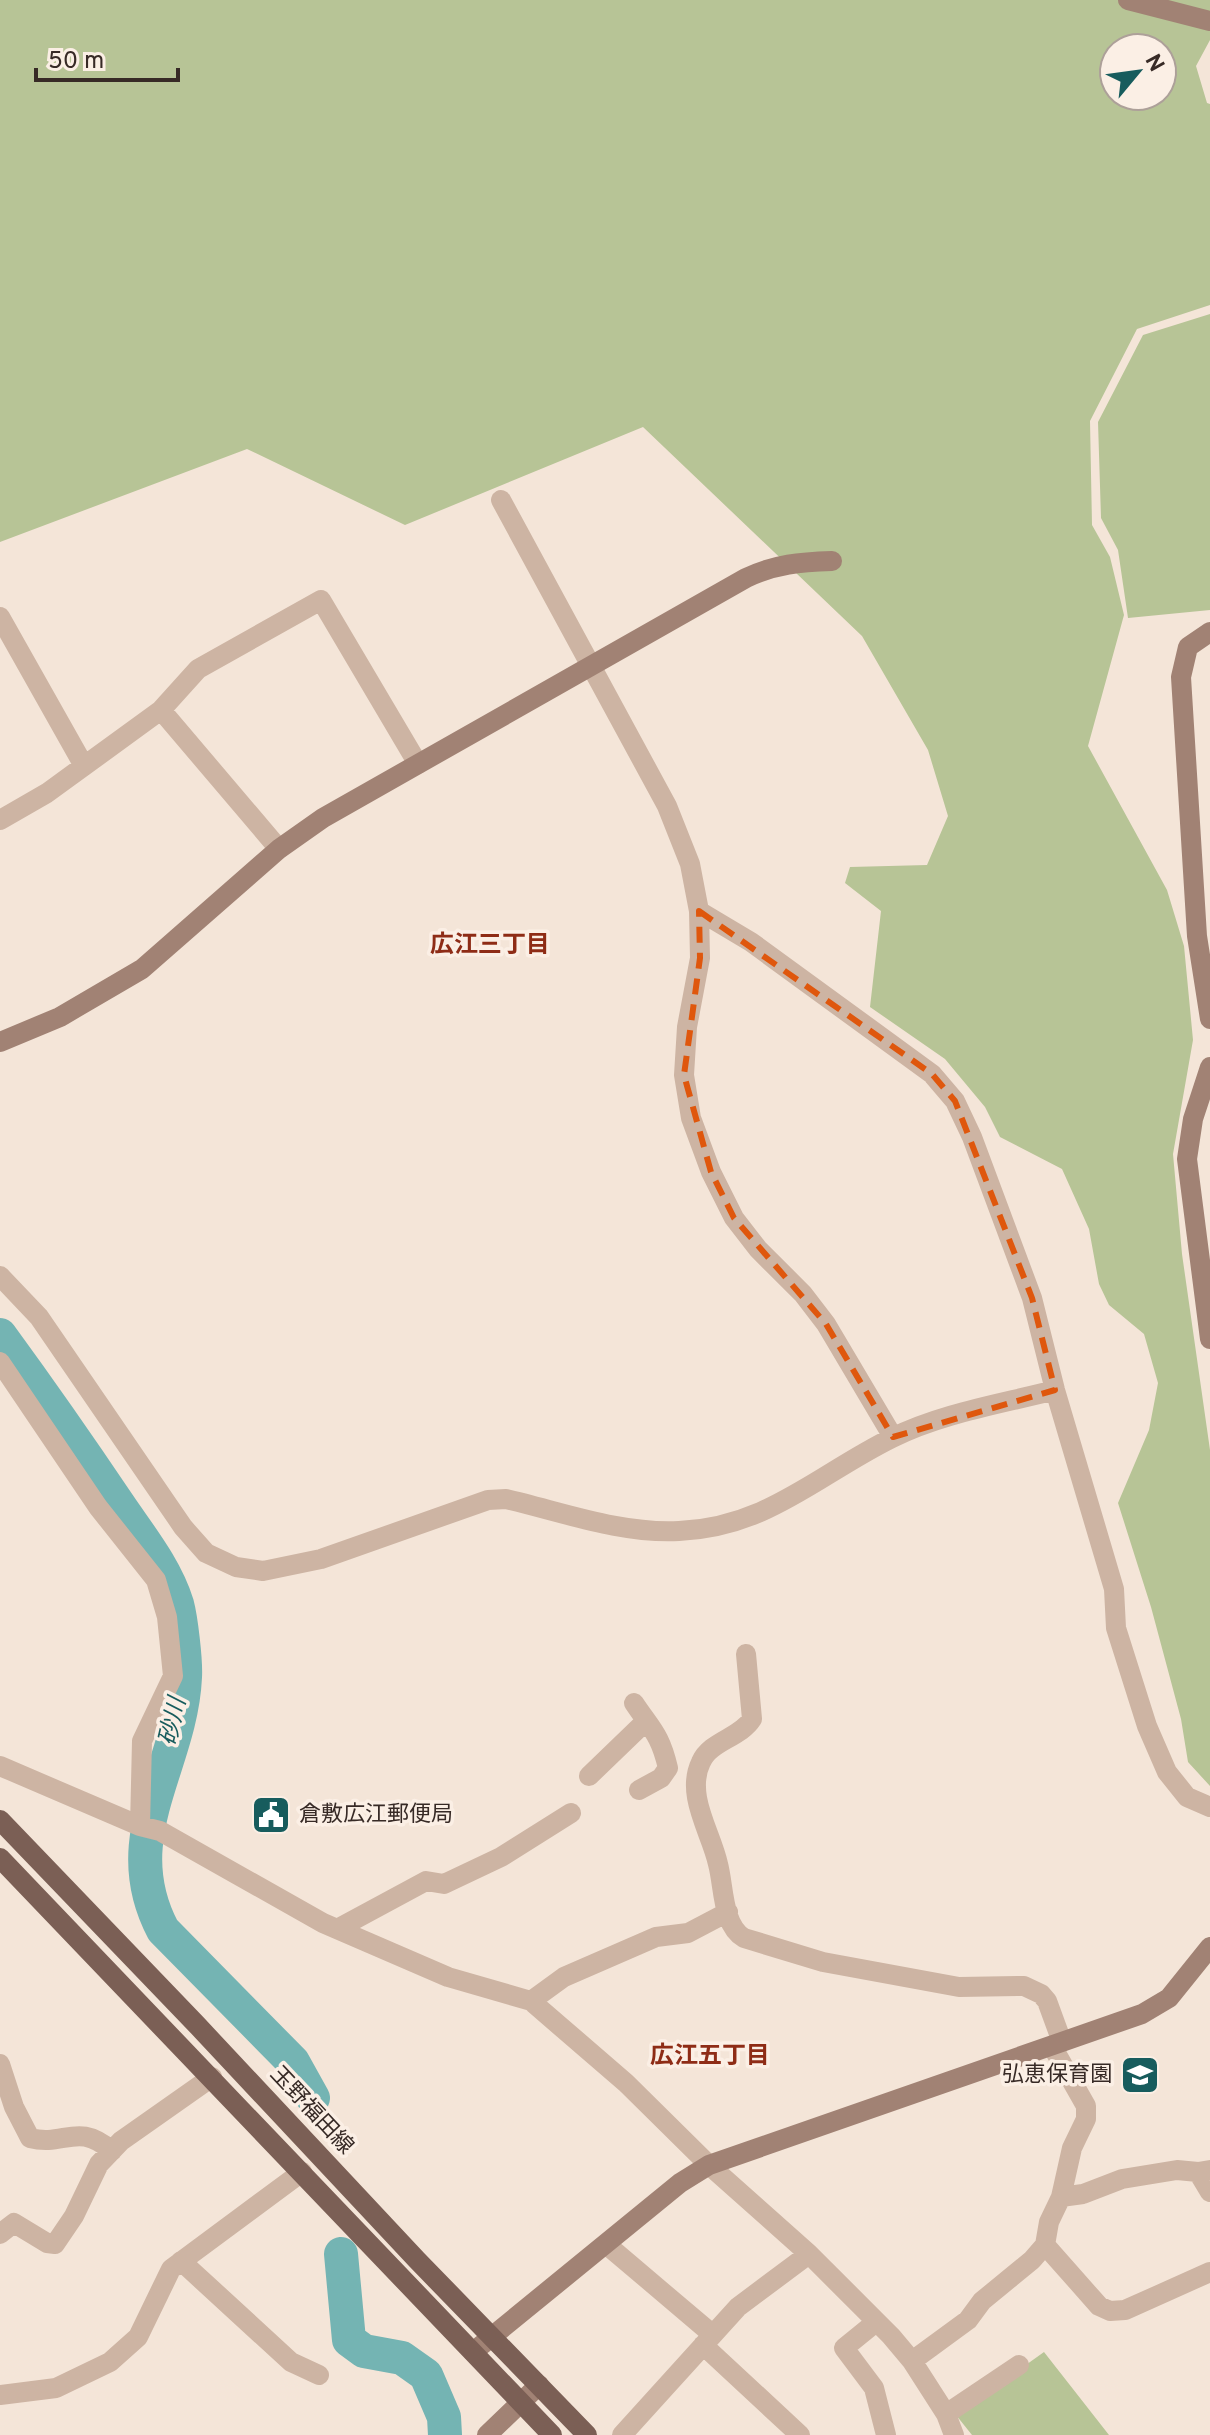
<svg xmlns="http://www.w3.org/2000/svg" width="1210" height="2435" font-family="Overpass,'Noto Sans JP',sans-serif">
  <rect width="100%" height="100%" fill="#f4e5d8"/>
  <path fill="#b7c496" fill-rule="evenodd" d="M0 0H1210V40L1196 66 1207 103 1210 104V305L1137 329 1090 421 1092 525 1110 557 1124 615 1088 746 1167 890 1184 946 1193 1040 1173 1154 1182 1254 1210 1450V1786L1188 1762 1181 1719 1151 1607 1118 1503 1149 1430 1158 1383 1144 1334 1109 1305 1099 1284 1089 1229 1062 1169 1000 1137 985 1107 945 1059 870 1007 881 911 845 883 850 867 927 865 948 816 928 750 862 636 643 427 405 525 247 449 0 542ZM1114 48H1162V96H1114Z
    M1210 314V610L1128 618 1118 550 1101 518 1098 422 1143 335Z
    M1044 2352 1109 2435H972L956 2415Z"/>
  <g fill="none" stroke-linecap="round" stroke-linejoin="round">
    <path stroke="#74b4b3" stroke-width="34" d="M0 1335C41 1391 80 1447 119 1505 140 1536 166 1568 177 1604 181 1619 186 1661 185 1677 181 1767 114 1837 163 1930L293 2062 313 2098
      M341 2254 349 2340 364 2351 402 2358 426 2375 444 2417 445 2435"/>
    <path stroke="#cdb4a3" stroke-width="20" d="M501 500 667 806 690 864 699 911 700 958 687 1027 684 1075 691 1118 711 1172 734 1218 758 1249 803 1294 826 1324 893 1437
      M0 617 84 766
      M161 710 279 849
      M0 820 47 793 161 710 198 669 321 600 418 764
      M699 911 751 942 932 1074 955 1101 972 1137 1032 1298 1055 1390 1114 1589 1116 1628 1147 1726 1167 1772 1187 1797 1210 1807
      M0 1276 39 1317 183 1527 206 1553 236 1567 263 1571 321 1559 488 1500 506 1499C562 1512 621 1534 679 1531 768 1527 817 1475 892 1438 942 1413 1001 1404 1055 1390
      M0 1362 98 1507 156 1580 167 1617 173 1676 142 1741 140 1826
      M746 1654 752 1719C740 1738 710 1741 701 1762 685 1795 711 1832 718 1864 724 1886 722 1925 744 1938L823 1962 959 1987 1024 1986 1041 1994 1047 2001 1062 2042
      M634 1703C652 1730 660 1734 668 1768L661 1778 639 1790
      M0 1766 140 1826 160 1831 323 1923 448 1977 531 2001 626 2083 709 2165 809 2254 891 2336 912 2361 946 2414 954 2435
      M589 1776 646 1721
      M337 1929 426 1881 444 1884 501 1857 571 1813
      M531 2001 564 1977 656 1937 688 1933 728 1912
      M0 2064 14 2107 30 2138C65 2147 77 2121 112 2151
      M1198 2172 1210 2192
      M1061 2197 1083 2194 1122 2179 1177 2170 1198 2172 1210 2170
      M0 2234 14 2223 47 2243 55 2244 74 2216 99 2164 121 2141 212 2077
      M607 2245 712 2334
      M1045 2245 1099 2306 1110 2311 1125 2310 1210 2272
      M181 2261 291 2362 319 2375
      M876 2322 844 2348 874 2388 886 2435
      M703 2345 800 2435
      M912 2361 968 2320 982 2301 1032 2260 1045 2245 1049 2222 1061 2197 1072 2148 1086 2119V2106L1052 2046
      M0 2395 56 2388 110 2362 138 2337 171 2269 302 2172
      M946 2414 1019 2365
      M622 2435 738 2307 809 2254"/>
    <path stroke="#a18274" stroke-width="20" d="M1128 0 1210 21
      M1210 632 1188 647 1181 677 1197 936 1210 1019
      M0 1042 60 1017 142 969 279 849 323 818 746 578C775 564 801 562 832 561
      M1210 1067 1193 1119 1187 1159 1210 1339
      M473 2352 680 2183 709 2165 1142 2014 1169 1998 1210 1947
      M487 2435 539 2385"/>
    <path stroke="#7b5f55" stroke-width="20" d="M0 1820 196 2024 417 2260 587 2435
      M0 1858 552 2435"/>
  </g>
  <path fill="none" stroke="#df570d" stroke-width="6" stroke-dasharray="16 10" stroke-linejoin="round" d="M699 911 932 1074 955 1101 1032 1298 1055 1390 893 1437 826 1324 734 1218 711 1172 684 1075 700 958Z"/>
  <defs>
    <g id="civic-square" transform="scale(2)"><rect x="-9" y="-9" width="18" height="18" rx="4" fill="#175c5d" stroke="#fbefe5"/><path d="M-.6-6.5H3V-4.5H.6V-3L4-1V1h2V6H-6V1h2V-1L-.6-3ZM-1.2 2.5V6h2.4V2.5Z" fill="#fff"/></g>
    <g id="school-square" transform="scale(2)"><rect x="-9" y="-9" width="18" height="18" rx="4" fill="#175c5d" stroke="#fbefe5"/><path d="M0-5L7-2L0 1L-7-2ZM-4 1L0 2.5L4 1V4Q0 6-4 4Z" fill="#fff"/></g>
  </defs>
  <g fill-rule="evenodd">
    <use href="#civic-square" x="271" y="1815"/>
    <use href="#school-square" x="1140" y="2075"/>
  </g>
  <g text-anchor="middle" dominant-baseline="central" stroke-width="7" stroke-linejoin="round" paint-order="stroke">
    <g font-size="22" fill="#372a26" stroke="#fbefe5" text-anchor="start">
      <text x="299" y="1815">倉敷広江郵便局</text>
      <text x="1112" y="2075" text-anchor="end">弘恵保育園</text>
    </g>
    <g font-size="22" fill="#372a26" stroke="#fbefe5">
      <text transform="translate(311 2111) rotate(47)">玉野福田線</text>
    </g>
    <g font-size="24" font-weight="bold" fill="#8e2c16" stroke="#fbefe5">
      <text x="490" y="946">広江三丁目</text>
      <text x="710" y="2057">広江五丁目</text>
    </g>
    <g font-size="24" font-style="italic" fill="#175c5d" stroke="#fbefe5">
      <text transform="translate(174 1722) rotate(-77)">砂川</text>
    </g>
  </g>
  <g transform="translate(1138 72) rotate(61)"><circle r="38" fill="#fbefe5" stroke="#ada099" stroke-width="2"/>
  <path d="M0-6L14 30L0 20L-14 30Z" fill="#175c5d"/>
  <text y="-12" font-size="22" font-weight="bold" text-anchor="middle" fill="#372a26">N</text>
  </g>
  <path d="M36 68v12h142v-12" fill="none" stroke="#372a26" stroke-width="4"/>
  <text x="48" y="68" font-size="24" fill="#372a26" stroke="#fbefe5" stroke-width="6" paint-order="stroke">50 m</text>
</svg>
